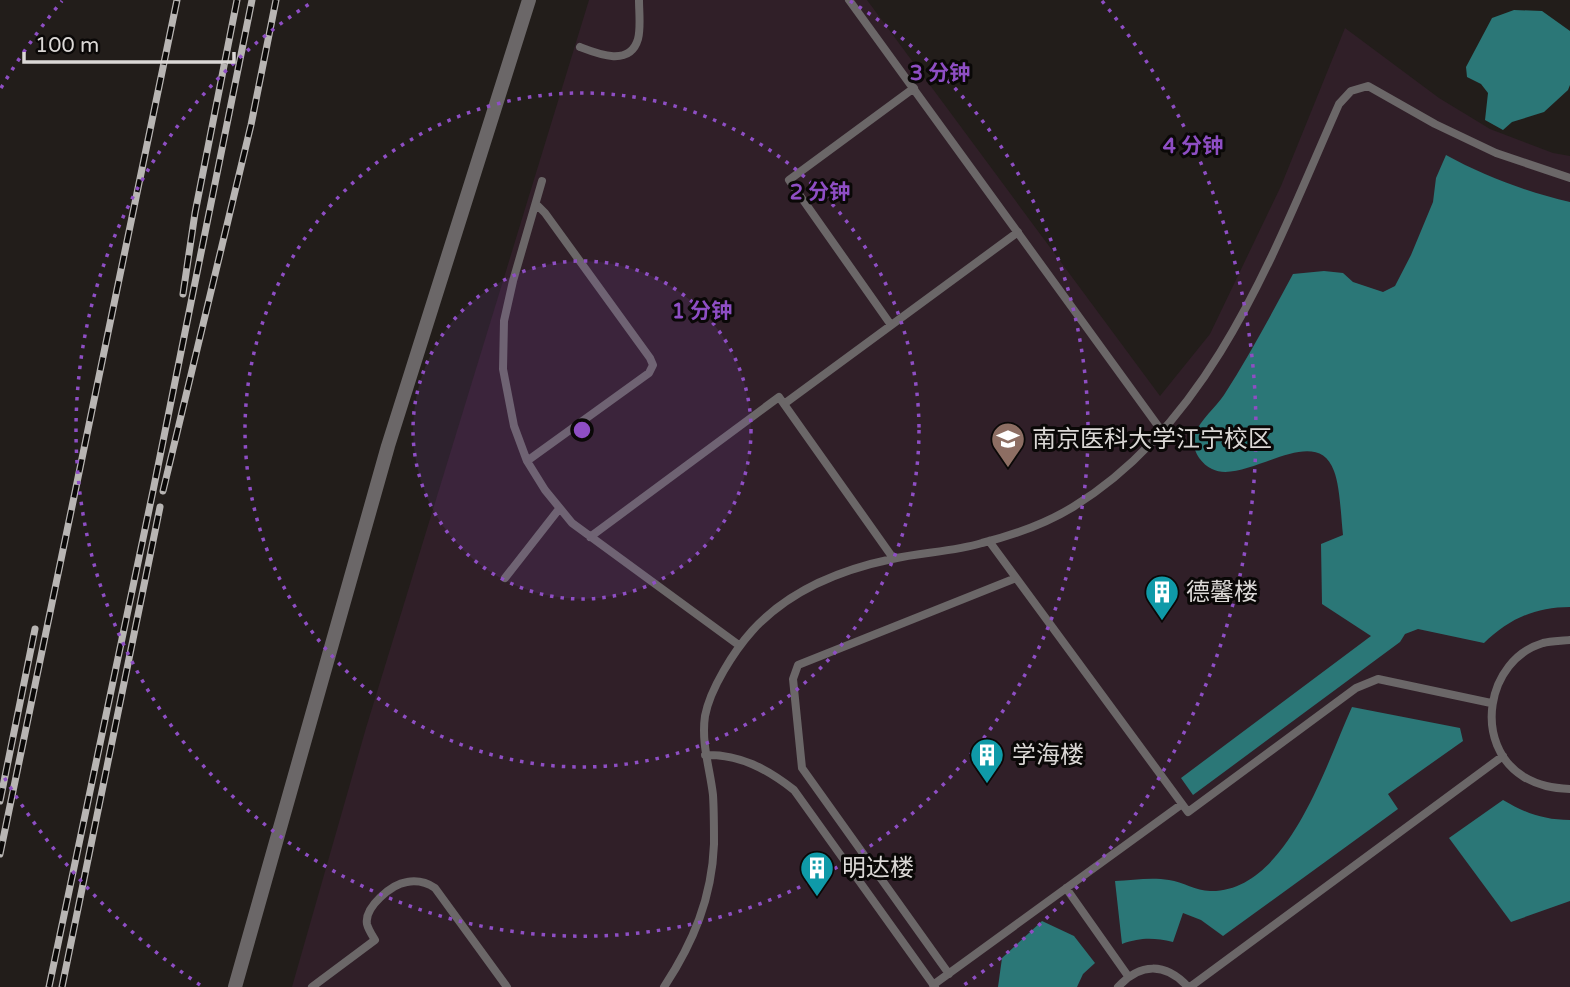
<svg xmlns="http://www.w3.org/2000/svg" width="1570" height="987" font-family="'Varela Round','Noto Sans SC',sans-serif">
  <rect width="100%" height="100%" fill="#221d1a"/>
  <path fill="#301f28" d="M589 0H867L1160 396 1210 334 1281 186 1345 28 1439 98 1490 129 1553 153 1570 156V987H292L366 728Z"/>
  <path fill="#2b7777" d="M1514 10 1542 11 1570 31V85L1568 90 1544 112 1512 122 1503 130 1485 120 1488 93 1481 84 1467 77 1466 67 1492 18Z
    M1446 155C1484 176 1527 192 1570 202V607C1535 607 1509 619 1484 643L1418 629 1405 634 1400 642 1193 795 1181 778 1371 636 1322 604 1321 544 1343 535C1341 517 1340 486 1334 471 1316 420 1245 486 1212 469 1200 463 1190 448 1195 434 1200 420 1216 407 1224 395 1249 356 1271 315 1293 274L1324 271 1343 273 1353 282 1383 292 1395 286 1411 255 1433 202 1436 178Z
    M1352 707 1460 728 1463 741 1388 794 1398 809 1223 936 1201 920 1183 913 1173 942C1154 938 1142 937 1122 944L1115 881C1133 880 1152 877 1169 880 1183 882 1196 891 1210 891 1287 893 1326 764 1352 707Z
    M1503 800C1525 813 1544 820 1570 820V901L1511 922 1449 838Z
    M1042 921 1074 936 1095 963 1083 974 1077 987H998L1002 958Z"/>
  <g fill="none" stroke-linecap="round" stroke-linejoin="round">
    <path stroke="#6b6768" stroke-width="8" d="M849 0 1161 430
      M580 47C598 54 630 67 638 39 641 28 639 12 639 0
      M542 181 513 281 504 321 503 369 514 426 527 461 545 490 572 523 740 646
      M891 325 789 180 914 88
      M784 404 1018 232
      M527 461 649 373 653 365 650 358 545 213 536 204
      M590 537 779 397 893 558
      M989 541 1188 812 1356 688 1378 679 1491 703
      M505 578 559 509
      M1570 640C1562 641 1551 641 1543 643 1486 660 1472 745 1524 777 1539 786 1553 788 1570 789
      M705 755C740 754 767 769 794 790L935 987
      M1066 888 1128 976
      M949 974 802 768 793 679 798 665 1016 578
      M933 985 1182 804
      M312 987 375 940C372 935 368 929 367 924 364 907 392 884 407 882 418 880 426 882 435 888L507 987
      M664 987C693 943 712 898 714 844 714 828 714 811 713 795 710 769 701 743 705 716 710 689 734 651 752 631 789 590 839 570 892 559 921 552 953 552 982 543 1014 535 1045 524 1073 507 1215 420 1275 248 1339 104L1351 91 1368 86 1435 124 1496 153 1570 178
      M1118 987C1140 963 1165 962 1188 987
      M1190 987 1503 756"/>
    <path stroke="#6b6768" stroke-width="14" d="M235 987 388 446 529 0"/>
    <g stroke="#b8b5b3" stroke-width="7">
      <path id="rail" d="M183 294 195 213 237 0
        M163 491 251 125 276 0
        M0 801 35 629
        M0 854 177 0
        M49 987 153 491 252 0
        M62 987 160 507"/>
    </g>
    <use href="#rail" stroke="#0a0807" stroke-width="4.5" stroke-dasharray="13" stroke-linecap="butt"/>
  </g>
  <circle cx="582" cy="430" r="169" fill="#8e4ec4" fill-opacity=".12"/>
  <g fill="none" stroke="#8e4ec4" stroke-width="3.5" stroke-dasharray="3.5 7">
    <circle cx="582" cy="430" r="169"/>
    <circle cx="582" cy="430" r="337"/>
    <path d="M850 1A506 506 0 1 1 314 1"/>
    <path d="M200 985A674 674 0 0 1 1 772M1 88A674 674 0 0 1 62 1M1102 1A674 674 0 0 1 964 985"/>
  </g>
  <defs>
    <g id="university-pin" transform="scale(1.75)"><path d="M0 17L-7.5 6A9.5 9.5 0 1 1 7.5 6Z" fill="#8d6e63" stroke="#0a0807"/><path d="M0-5L7-2L0 1L-7-2ZM-4 1L0 2.5L4 1V4Q0 6-4 4Z" fill="#fff"/></g>
    <g id="building-pin" transform="scale(1.75)"><path d="M0 17L-7.5 6A9.5 9.5 0 1 1 7.5 6Z" fill="#0f9aa8" stroke="#0a0807"/><path d="M-4-6H4V6H1V3H-1V6H-4ZM-2.5-4.3h1.7v1.8h-1.7ZM.8-4.3h1.7v1.8H.8ZM-2.5-1h1.7V.8h-1.7ZM.8-1h1.7V.8H.8Z" fill="#fff"/></g>
  </defs>
  <g fill-rule="evenodd">
    <use href="#university-pin" x="1008" y="439"/>
    <use href="#building-pin" x="1162" y="592"/>
    <use href="#building-pin" x="987" y="755"/>
    <use href="#building-pin" x="817" y="868"/>
  </g>
  <g text-anchor="middle" dominant-baseline="central" stroke-width="6" stroke-linejoin="round" paint-order="stroke">
    <g font-size="24" fill="#dbd8d6" stroke="#0a0807" text-anchor="start">
      <text x="1032" y="439">南京医科大学江宁校区</text>
      <text x="1186" y="592">德馨楼</text>
      <text x="1012" y="755">学海楼</text>
      <text x="842" y="868">明达楼</text>
    </g>
  </g>
  <circle cx="582" cy="430" r="10" fill="#8e4ec4" stroke="#0a0807" stroke-width="3.5"/>
  <g font-size="21" text-anchor="middle" font-weight="bold" fill="#8e4ec4" stroke="#0a0807" stroke-width="6" stroke-linejoin="round" paint-order="stroke">
    <text x="940" y="80">3 分钟</text>
    <text x="1193" y="153">4 分钟</text>
    <text x="820" y="199">2 分钟</text>
    <text x="702" y="318">1 分钟</text>
  </g>
  <path d="M24 52v10h210v-10" fill="none" stroke="#dbd8d6" stroke-width="3.5"/>
  <text x="35" y="52" font-size="21" fill="#dbd8d6" stroke="#0a0807" stroke-width="5" paint-order="stroke">100 m</text>
</svg>
